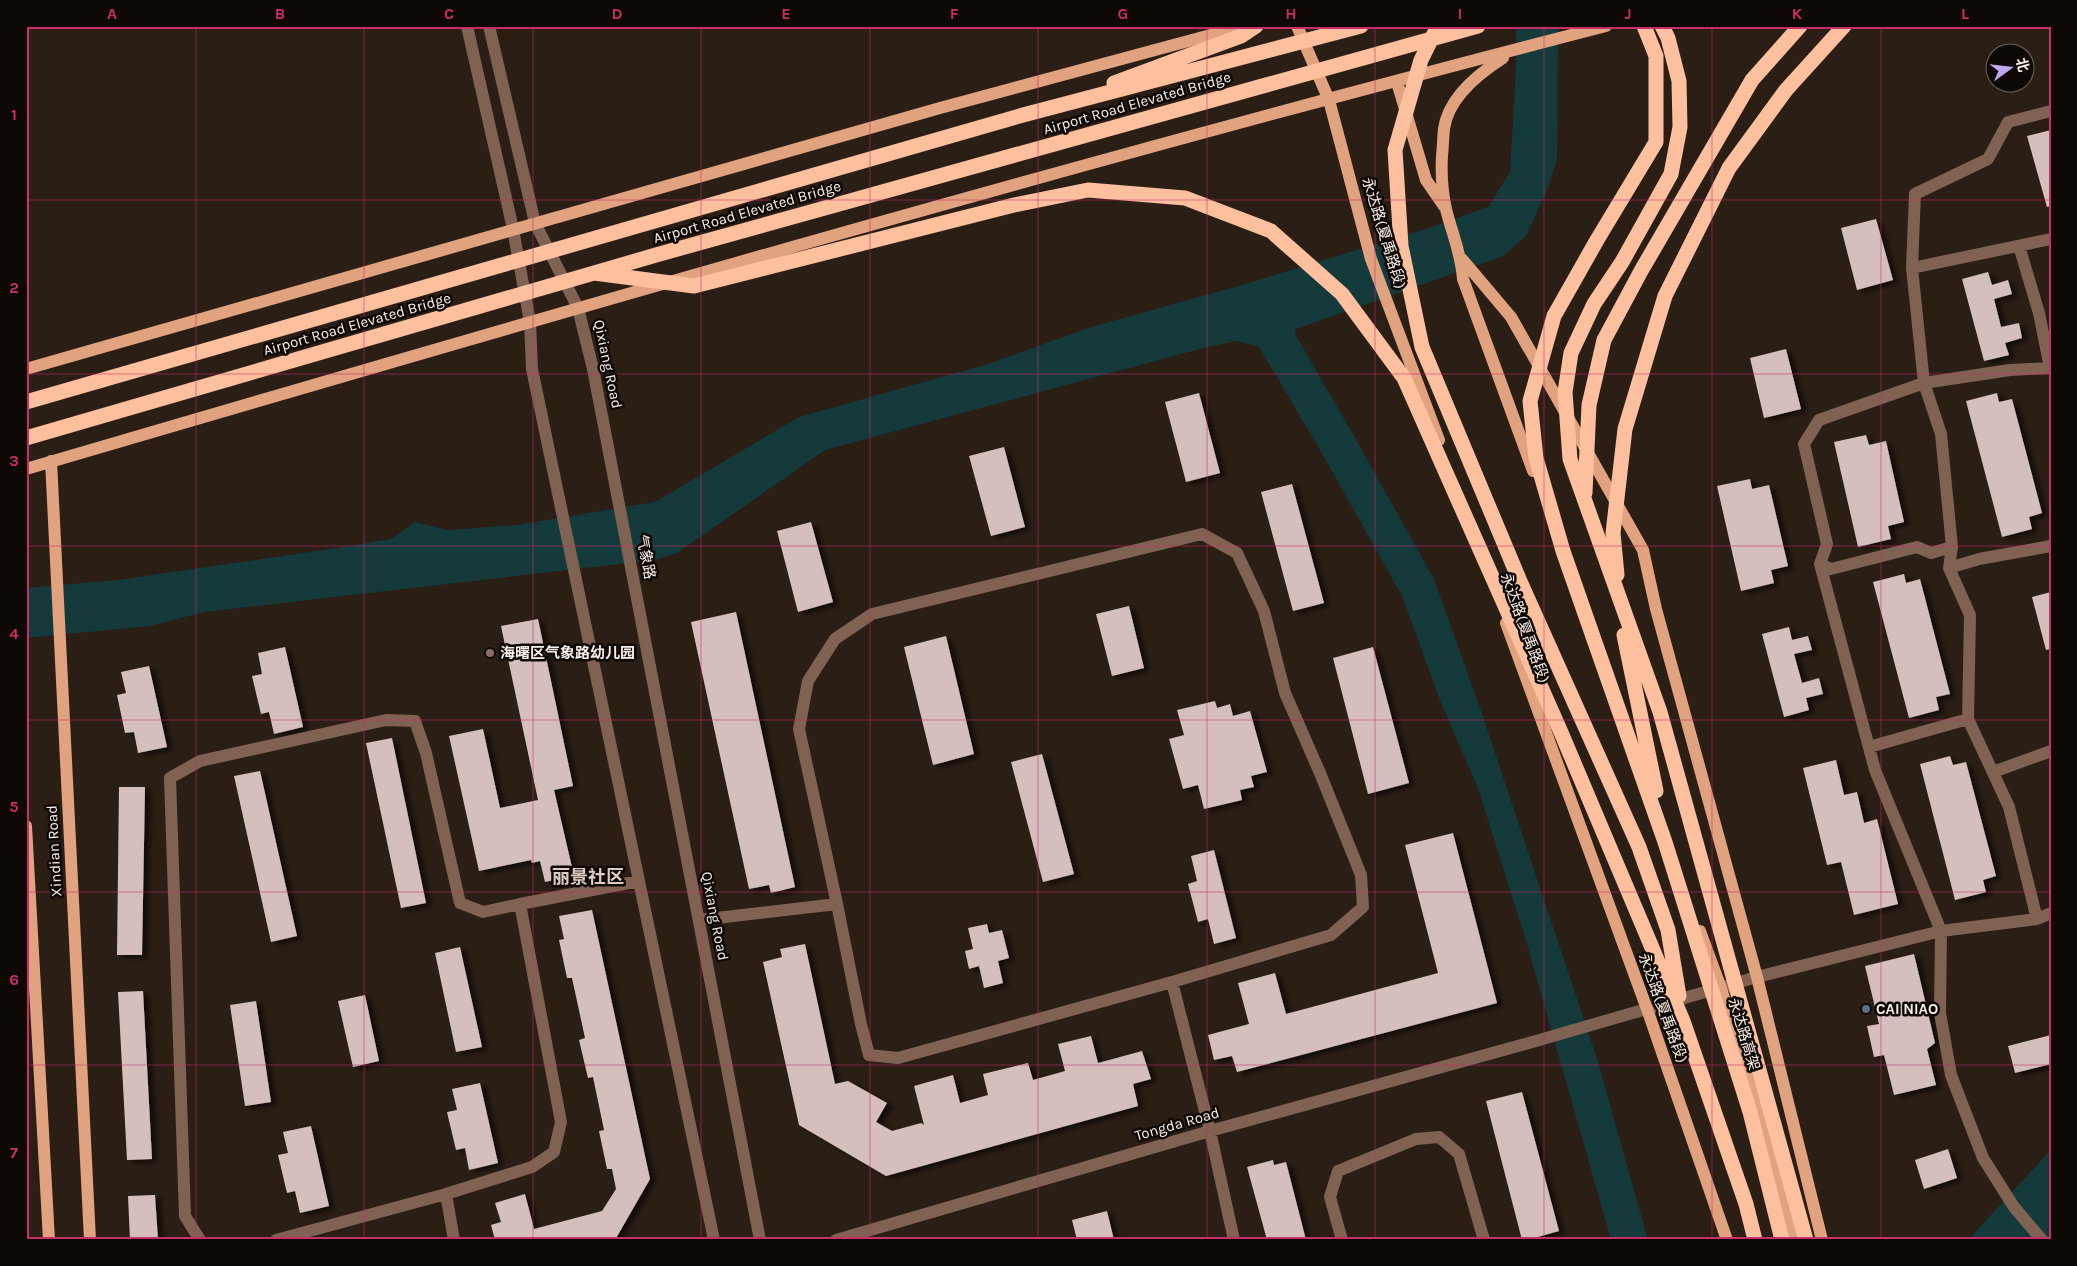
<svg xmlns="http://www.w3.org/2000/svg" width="2077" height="1266" font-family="Karla,'Noto Sans SC',sans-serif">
  <defs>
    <filter id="shadow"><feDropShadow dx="5.5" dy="3" stdDeviation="2.5" flood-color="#0009"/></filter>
  </defs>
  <rect width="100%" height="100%" fill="#2b1e15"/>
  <path fill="#143a3c" d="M1516 26H1558L1557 160 1547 190 1526 236 1503 256 1296 329 1295 334 1350 429 1434 579 1480 708 1598 1062 1648 1240H1611L1527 944 1478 788 1441 703 1402 596 1323 455 1259 347 1237 341 1207 347 825 450 677 553 654 560 204 612 150 626 26 638V588L118 580 344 547 391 539 415 522 448 530 517 525 655 502 799 417 988 364 1091 327 1242 285 1432 227 1488 207 1510 172 1516 67Z
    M2051 1150V1240H1968L2050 1151Z"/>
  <path fill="#d5bfbd" filter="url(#shadow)" d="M2051 130V206L2047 207 2027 136Z
    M1876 219 1893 280 1857 290 1841 228Z
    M1988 272 1992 285 2008 280 2012 294 1994 299 2001 327 2019 323 2022 338 2005 343 2009 355 1984 361 1962 279Z
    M1786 349 1801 409 1764 418 1750 358Z
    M1199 393 1220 473 1186 482 1165 402Z
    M1997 393 1999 402 2012 399 2042 513 2029 517 2032 529 2002 537 1966 401Z
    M1866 435 1869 445 1886 441 1904 522 1888 526 1891 539 1858 547 1834 442Z
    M1004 447 1025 527 991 536 969 456Z
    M1750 479 1752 489 1769 485 1788 566 1771 570 1774 583 1741 591 1717 486Z
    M1292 484 1324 603 1293 611 1261 492Z
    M811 522 833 602 798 612 777 531Z
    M1904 574 1906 583 1920 579 1950 694 1936 697 1939 710 1909 718 1873 582Z
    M2051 592V649L2046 650 2032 597Z
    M1129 606 1144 668 1112 676 1096 614Z
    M736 612 795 887 771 893 769 885 749 889 691 622Z
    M538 619 573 786 554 790 574 876 545 882 540 861 532 863 531 860 479 871 449 736 483 729 500 808 538 800 501 626Z
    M1789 627 1792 640 1808 636 1812 650 1794 654 1802 683 1819 678 1823 694 1806 698 1809 710 1784 717 1762 634Z
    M946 636 974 754 933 765 904 647Z
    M285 647 303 727 274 734 269 712 261 714 252 676 262 674 258 653Z
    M1373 647 1409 783 1368 794 1333 658Z
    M149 666 167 747 138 753 134 732 125 733 117 695 126 693 121 672Z
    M1215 701 1217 708 1230 704 1233 716 1250 711 1267 772 1251 776 1254 787 1240 790 1242 800 1204 809 1198 785 1183 789 1169 739 1184 735 1177 710Z
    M392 738 426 903 401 908 366 743Z
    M1042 754 1074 874 1043 882 1011 762Z
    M1950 756 1953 765 1966 762 1996 876 1983 880 1986 892 1955 900 1920 764Z
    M1836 760 1844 795 1857 792 1864 823 1877 819 1898 904 1854 915 1841 862 1827 865 1803 768Z
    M260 771 297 936 271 942 234 776Z
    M119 787H145L142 955H117Z
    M1453 833 1497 1003 1237 1072 1232 1056 1214 1060 1208 1035 1249 1024 1238 983 1275 973 1286 1014 1438 973 1405 845Z
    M1214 850 1236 938 1214 944 1208 919 1198 922 1188 884 1197 881 1191 856Z
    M592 910 650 1179 615 1240H495L491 1225 501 1222 495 1203 525 1194 534 1229 602 1211 616 1189 612 1169H607L599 1131 604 1130 593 1077 588 1078 579 1040 585 1038 572 978H567L559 940 564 939 559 916Z
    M987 924 989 933 1002 930 1009 958 998 961 1003 983 984 988 979 966 969 969 965 951 973 949 968 928Z
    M805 944 835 1084 848 1081 887 1103 876 1122 892 1131 921 1123 924 1125 914 1086 953 1075 960 1103 988 1095 983 1074 1028 1063 1033 1080 1065 1071 1058 1044 1091 1036 1098 1063 1142 1051 1151 1079 1133 1084 1138 1106 886 1176 799 1125 763 962 782 957 780 949Z
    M460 947 482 1047 456 1052 435 953Z
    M1914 954 1935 1043 1927 1049 1936 1085 1894 1095 1884 1055 1874 1057 1867 1026 1879 1024 1865 966Z
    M143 991 152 1159 127 1160 118 992Z
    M365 995 379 1061 353 1067 338 1001Z
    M256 1001 271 1102 245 1106 230 1005Z
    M2051 1035V1064L2015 1073 2008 1046Z
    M480 1083 498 1163 469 1170 465 1148 456 1150 447 1112 457 1110 452 1089Z
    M1522 1092 1559 1231 1527 1240H1522L1486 1101Z
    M311 1126 329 1206 300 1213 295 1191 287 1193 278 1155 288 1153 283 1132Z
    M1948 1149 1957 1178 1924 1189 1915 1160Z
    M1273 1160 1274 1165 1286 1162 1306 1240H1267L1247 1167Z
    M155 1195 158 1240H130L128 1196Z
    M1107 1211 1114 1240H1077L1072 1220Z"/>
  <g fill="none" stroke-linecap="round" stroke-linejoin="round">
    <path stroke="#7f6251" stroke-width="12" d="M467 26 513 229 530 322 532 369 714 1240
      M489 26 535 223 578 308 593 369 760 1240
      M1912 268 1915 194 1988 159 2008 122 2051 111
      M1202 534 1237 553 1264 611 1285 693 1320 773 1361 875 1363 907 1331 935 1172 982 898 1058 869 1055 861 1024 837 904 799 729 808 681 835 639 872 614Z
      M1952 547 1949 568 1970 615 1968 719 2009 807 2037 919
      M1820 564 1831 569 1917 547 1931 553 1952 547 1941 434 1924 383 2010 370 2050 368 2039 313 2019 246
      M1949 568 1979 559 2051 546
      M1869 747 1968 719
      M1993 772 2051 751
      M699 920 837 904
      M1172 982 1210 1131 1234 1240
      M200 1240 185 1216 170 778 200 761 386 720 415 721 426 753 460 903 483 912 520 904
      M276 1240 446 1194
      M454 1240 446 1194 532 1167 554 1152 561 1122 520 904 639 881
      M836 1240 1210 1131 1529 1043 1757 977 1941 931 2037 919 2051 913
      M1342 1240 1330 1197 1338 1171 1416 1139 1439 1137 1459 1154 1484 1240
      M2042 1240 2014 1207 1983 1158 1951 1075 1940 1013 1941 931 1875 770 1820 564 1827 544 1804 444 1819 420 1924 383 1912 268 2051 239"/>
    <path stroke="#e0a27f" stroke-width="12" d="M1297 26 1329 100 1371 259 1439 440
      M1503 58C1478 74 1448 98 1444 129 1443 138 1443 147 1442 156 1441 173 1442 191 1446 209 1452 234 1461 252 1463 279L1533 471
      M1397 82 1426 180 1444 206
      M1462 259 1511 317 1643 550 1656 609 1757 977 1822 1240
      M26 369 940 108 1244 26
      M51 461 90 1240
      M26 469C551 315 1077 162 1606 26
      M1506 623 1647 1009 1727 1240
      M26 826 49 1240
      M1700 931 1721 988 1795 1240"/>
    <path stroke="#fcc09f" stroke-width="15" d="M1438 26 1421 60 1395 150 1401 246 1422 347 1519 579 1639 847 1668 930 1679 996
      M1644 26 1656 56V142L1597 240 1554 316 1530 401 1536 458 1563 551 1665 842 1750 1112 1782 1240
      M1662 26 1668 38 1679 81 1680 127 1671 174 1622 262 1594 304 1571 353 1565 392 1570 459 1660 712 1806 1240
      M1114 83 1241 36 1256 26
      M594 273 694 286 1014 205 1088 190 1185 198 1271 231 1342 294 1404 378 1560 730 1683 1021 1746 1204 1755 1240
      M26 402 1023 115 1361 26
      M26 438 656 255 1478 26
      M1585 493 1589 405 1604 340 1641 271 1752 80 1800 26
      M1617 575 1613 533 1625 429 1665 296 1729 168 1786 90 1844 26
      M1624 635 1656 791"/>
  </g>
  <path fill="none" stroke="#c82e69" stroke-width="1" stroke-opacity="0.55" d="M196 26V1240M364 26V1240M533 26V1240M701 26V1240M870 26V1240M1038 26V1240M1207 26V1240M1375 26V1240M1544 26V1240M1712 26V1240M1881 26V1240M26 200H2051M26 374H2051M26 546H2051M26 720H2051M26 892H2051M26 1065H2051"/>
  <circle fill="#8d6e63" stroke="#0f0906" stroke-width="2" cx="490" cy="653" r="5"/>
  <circle fill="#5c6f8a" stroke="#0f0906" stroke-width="2" cx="1866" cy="1009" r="5"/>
  <g text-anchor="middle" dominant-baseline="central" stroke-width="5" stroke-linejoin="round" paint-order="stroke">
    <g font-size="15" fill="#f9f0e9" stroke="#0f0906">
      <text transform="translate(1137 103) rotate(-16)">Airport Road Elevated Bridge</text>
      <text transform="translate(747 212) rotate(-16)">Airport Road Elevated Bridge</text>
      <text transform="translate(1384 233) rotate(73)">永达路(夏禹路段)</text>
      <text transform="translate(357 324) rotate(-16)">Airport Road Elevated Bridge</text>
      <text transform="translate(608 364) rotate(78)">Qixiang Road</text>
      <text transform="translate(646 557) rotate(79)">气象路</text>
      <text transform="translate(1525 628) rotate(70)">永达路(夏禹路段)</text>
      <text transform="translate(54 851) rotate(-93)">Xindian Road</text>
      <text transform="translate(715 916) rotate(79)">Qixiang Road</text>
      <text transform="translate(1663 1008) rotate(70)">永达路(夏禹路段)</text>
      <text transform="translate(1744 1034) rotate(73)">永达路高架</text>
      <text transform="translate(1177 1124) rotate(-16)">Tongda Road</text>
    </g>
    <g font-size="15" font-weight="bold" fill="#f9f0e9" stroke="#0f0906" text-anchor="start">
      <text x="500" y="653">海曙区气象路幼儿园</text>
      <text x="1876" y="1009">CAI NIAO</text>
    </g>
    <g font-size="18" font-weight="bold" fill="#deccc0" stroke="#0f0906">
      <text x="588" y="877">丽景社区</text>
    </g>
  </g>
  <rect width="2077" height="1266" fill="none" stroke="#0f0906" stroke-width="55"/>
  <g transform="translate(2010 68) rotate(75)"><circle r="24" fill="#0f0906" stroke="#6d6561"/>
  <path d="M0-4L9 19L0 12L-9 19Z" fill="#c2a7f2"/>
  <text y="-8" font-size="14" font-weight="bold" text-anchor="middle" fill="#f9f0e9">北</text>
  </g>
  <rect x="28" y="28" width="2022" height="1210" fill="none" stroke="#c82e69" stroke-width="2"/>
  <g font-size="16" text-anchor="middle" font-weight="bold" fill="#c82e69">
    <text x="112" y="19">A</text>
    <text x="280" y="19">B</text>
    <text x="449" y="19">C</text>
    <text x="617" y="19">D</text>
    <text x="786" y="19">E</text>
    <text x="954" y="19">F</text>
    <text x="1123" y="19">G</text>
    <text x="1291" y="19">H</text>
    <text x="1460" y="19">I</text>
    <text x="1628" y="19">J</text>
    <text x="1797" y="19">K</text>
    <text x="1965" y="19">L</text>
    <text x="14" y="120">1</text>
    <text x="14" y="293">2</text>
    <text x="14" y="466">3</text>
    <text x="14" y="639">4</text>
    <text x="14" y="812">5</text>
    <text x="14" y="985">6</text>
    <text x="14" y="1158">7</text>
  </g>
</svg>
